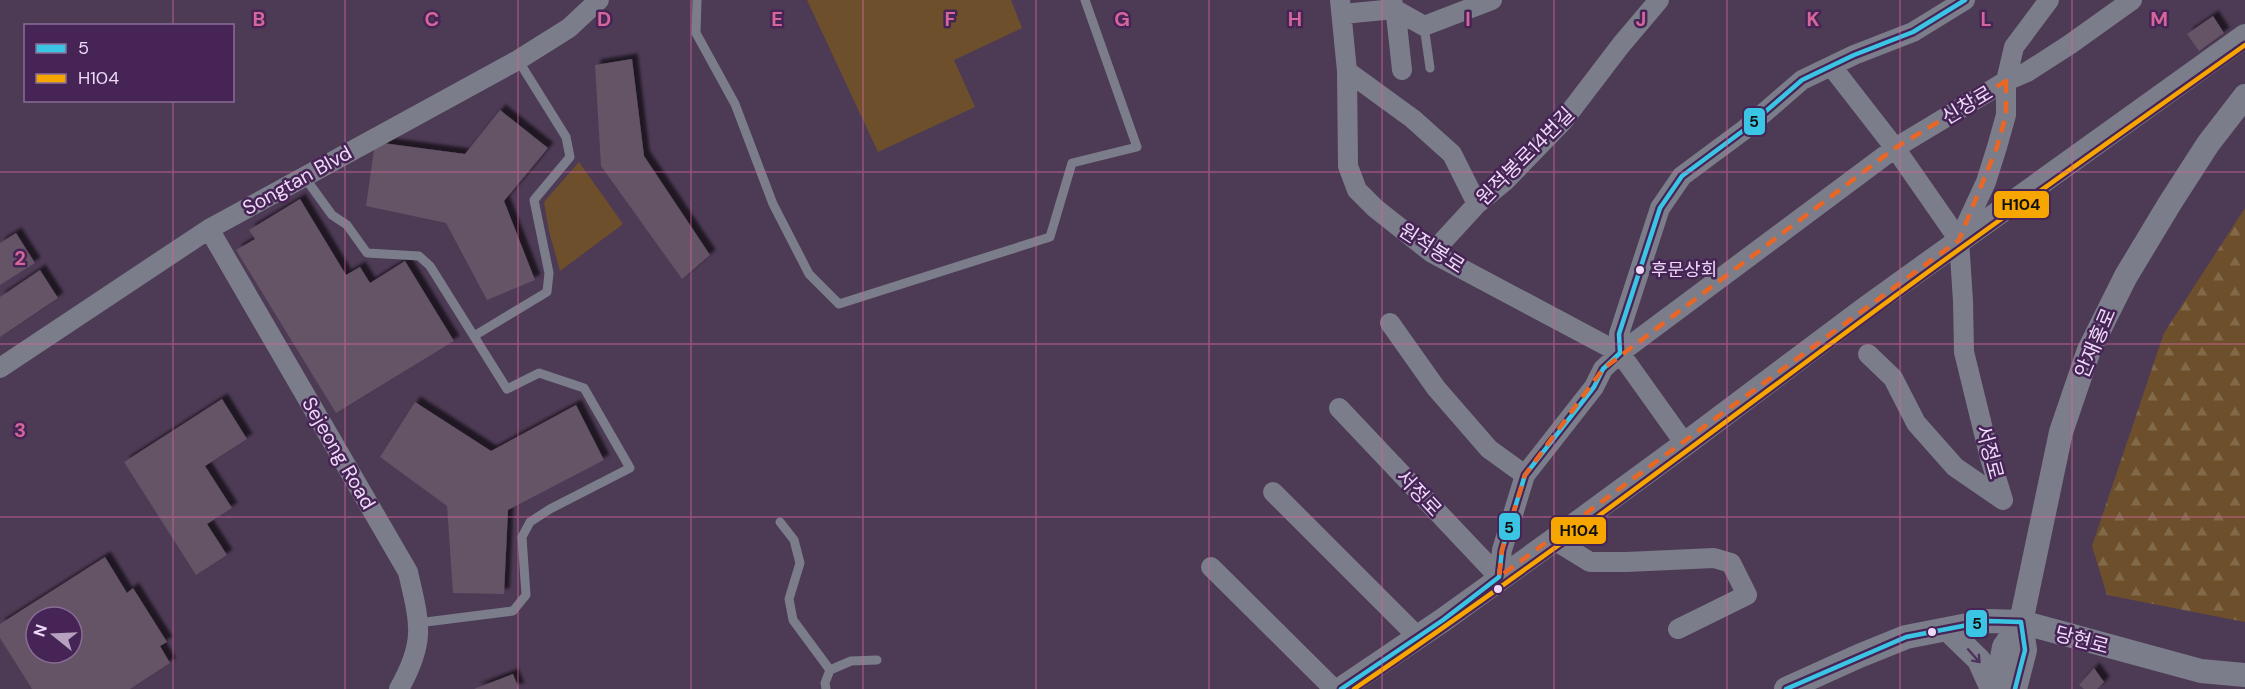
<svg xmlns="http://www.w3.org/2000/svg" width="2245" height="689" font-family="'DM Sans','Noto Sans KR',sans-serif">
  <defs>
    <pattern id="forest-firs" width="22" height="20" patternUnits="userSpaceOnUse" patternTransform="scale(1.5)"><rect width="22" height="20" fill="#6d502b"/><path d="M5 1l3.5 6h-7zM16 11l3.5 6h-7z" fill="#82694a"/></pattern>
    <filter id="shadow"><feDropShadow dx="5.5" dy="-5.5" stdDeviation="1.5" flood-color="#0009"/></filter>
  </defs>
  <rect width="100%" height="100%" fill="#4d3a55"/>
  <path fill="url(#forest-firs)" d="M2245 208V622L2107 595 2092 546 2164 333Z"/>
  <path fill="#6d502b" d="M807 0H1011L1022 28 954 60 975 107 878 152Z
    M579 162 623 224 560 271 549 231 544 202Z"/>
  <path fill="#655266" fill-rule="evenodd" filter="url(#shadow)" d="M2213 16 2224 33 2199 51 2187 34Z
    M632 59 644 156 710 255 682 279 601 166 595 65Z
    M500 110 548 148 504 201 535 280 487 300 446 223 366 206 375 142 465 154Z
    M300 199 346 275 360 267 370 283 405 261 454 341 336 413 236 250 255 239 249 230Z
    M16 233 35 263 0 285V243Z
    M40 270 58 298 0 337V297Z
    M222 399 247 439 205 466 232 508 207 524 227 555 196 575 124 462Z
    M415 402 491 451 576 405 604 460 508 510 504 594 453 593 447 506 380 457Z
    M105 557 127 593 133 588 167 642 160 646 170 663 130 689H32L0 638V624ZM36 617H72V653H36Z
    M2094 668 2104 682 2097 689H2084L2079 685Z
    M513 674 519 689H474Z"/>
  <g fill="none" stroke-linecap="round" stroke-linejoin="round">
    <path stroke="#7b7e8a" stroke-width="9" d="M697 0 696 33 735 104 773 204 809 274 839 304 1050 237 1072 163 1137 147 1085 0
      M1424 26 1430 68
      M303 175 332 215 347 225 367 253 419 256 430 266 507 389 539 373 584 388 630 468 550 509 530 522 522 537 526 595 513 611 418 623
      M474 336 547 292 549 273 534 200 570 157 566 137 518 60
      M780 522 794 540 800 563 789 599 793 620 830 670
      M826 689 825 683 830 670 851 661 877 660"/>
    <path stroke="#7b7e8a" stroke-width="20" d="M1340 0 1347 71 1348 166 1357 190 1375 208 1432 253 1620 353 1685 444
      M1392 1 1396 15 1402 70
      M1343 14 1394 9 1424 26 1492 0
      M1832 67 1895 148 1959 240
      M1347 71 1413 119 1452 154 1477 204
      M209 229 408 572C420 624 426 641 399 689
      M1432 253 1477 204 1505 181 1563 121 1621 45 1659 0
      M1390 323 1436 388 1489 449 1525 475
      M1620 353 1895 148 2006 81 2027 72 2069 45 2132 0
      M1868 354 1893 378 1916 423 1955 467 2003 500 1990 458 1964 352 1963 301 1959 240 1986 182 1997 147 2006 115V81L2014 47 2049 0
      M0 368 209 229 518 60 569 28 599 0
      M1339 408 1499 577
      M1273 492 1418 637
      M1554 540 1590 562H1626L1714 558 1731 563 1747 595 1678 629
      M1211 567 1334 689
      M1499 577 1502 550 1525 475 1594 387 1603 369 1620 353 1619 334 1660 208 1682 176 1744 130 1802 80 1854 55 1913 32 1965 0"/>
    <path stroke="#7b7e8a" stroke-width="24" d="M1947 629 1979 660 1992 689
      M1341 689 1443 620 1554 540 1685 444 1866 308 2245 36
      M1786 689 1859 656 1906 637 1988 621 2021 622 2201 671 2245 675
      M1996 689 2004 647 2021 622
      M2015 689 2025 650 2021 622 2061 432 2089 350 2126 276 2170 203 2208 144 2245 96"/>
    <g stroke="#462455" stroke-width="9">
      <path id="bus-1" d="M1341 689 1443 620 1499 577 1502 550 1525 475 1594 387 1603 369 1620 353 1619 334 1660 208 1682 176 1744 130 1802 80 1854 55 1913 32 1965 0
        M1786 689 1906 637 1988 621 2021 622 2025 650 2015 689"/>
    </g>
    <g stroke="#462455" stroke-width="9">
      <path id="bus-2" d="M1354 689C1530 570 1698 442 1868 316 1992 224 2119 135 2245 45"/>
    </g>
    <use href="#bus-1" stroke="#3ac5e4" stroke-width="4.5"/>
    <use href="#bus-2" stroke="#f7a600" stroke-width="4.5"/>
  </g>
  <defs><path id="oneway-shaft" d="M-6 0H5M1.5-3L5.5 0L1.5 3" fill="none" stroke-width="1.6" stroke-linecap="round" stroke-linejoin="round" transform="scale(1.5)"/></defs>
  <use stroke="#4e325d" href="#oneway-shaft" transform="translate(1974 656) rotate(48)"/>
  <path fill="none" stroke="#e96624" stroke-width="4.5" stroke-dasharray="12 8" stroke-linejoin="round" d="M2006 81V115L1997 147 1959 240 1499 577 1502 550 1525 475 1603 369 1895 148Z"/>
  <path fill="none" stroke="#d4669a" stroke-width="1.5" stroke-opacity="0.55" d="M173 0V26M345 0V689M518 0V689M691 0V689M863 0V689M1036 0V689M1209 0V689M1382 0V689M1554 0V689M1727 0V689M1900 0V689M2072 0V689M173 100V689M0 172H2245M0 344H2245M0 517H2245"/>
  <g fill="#eedaf8" stroke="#462455" stroke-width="2">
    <circle cx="1640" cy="270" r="5"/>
    <circle cx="1498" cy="589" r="5"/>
    <circle cx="1932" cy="632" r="5"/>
  </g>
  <g text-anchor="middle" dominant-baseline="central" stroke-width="5" stroke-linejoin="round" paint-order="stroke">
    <g font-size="18" fill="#eedaf8" stroke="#462455" text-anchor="start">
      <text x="1651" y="270">후문상회</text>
    </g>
    <g font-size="20" fill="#eedaf8" stroke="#462455">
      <text transform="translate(1967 105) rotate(-31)">신창로</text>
      <text transform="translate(1525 156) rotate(-45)">원적봉로14번길</text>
      <text transform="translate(297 180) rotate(-29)">Songtan Blvd</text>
      <text transform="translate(1432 248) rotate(33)">원적봉로</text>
      <text transform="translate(2095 343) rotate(-67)">안재홍로</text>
      <text transform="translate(1990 452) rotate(75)">서정로</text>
      <text transform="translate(339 453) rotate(60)">Sejeong Road</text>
      <text transform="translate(1419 493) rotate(47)">서정로</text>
      <text transform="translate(2082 640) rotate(15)">당현로</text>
    </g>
  </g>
  <g font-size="20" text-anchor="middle" font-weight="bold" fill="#d4669a" stroke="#462455" stroke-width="5" stroke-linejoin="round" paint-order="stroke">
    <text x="259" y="26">B</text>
    <text x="432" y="26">C</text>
    <text x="604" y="26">D</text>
    <text x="777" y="26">E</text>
    <text x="950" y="26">F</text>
    <text x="1122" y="26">G</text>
    <text x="1295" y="26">H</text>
    <text x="1468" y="26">I</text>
    <text x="1641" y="26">J</text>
    <text x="1813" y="26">K</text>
    <text x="1986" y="26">L</text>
    <text x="2159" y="26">M</text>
    <text x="20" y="265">2</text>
    <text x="20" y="437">3</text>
  </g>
  <g stroke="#462455" stroke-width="2">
    <rect x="1743" y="107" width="23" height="29" rx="6" fill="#3ac5e4"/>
    <rect x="1993" y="190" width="57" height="29" rx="6" fill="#f7a600"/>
    <rect x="1498" y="512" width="23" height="29" rx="6" fill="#3ac5e4"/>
    <rect x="1550" y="516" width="57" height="29" rx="6" fill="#f7a600"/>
    <rect x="1965" y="609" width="23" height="29" rx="6" fill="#3ac5e4"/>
  </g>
  <g font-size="16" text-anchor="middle" font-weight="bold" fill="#111">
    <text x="1754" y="127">5</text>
    <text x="2021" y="210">H104</text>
    <text x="1509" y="533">5</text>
    <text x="1579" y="536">H104</text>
    <text x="1977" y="629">5</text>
  </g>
  <rect x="24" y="24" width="210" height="78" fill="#462455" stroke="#896d96" stroke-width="1.5"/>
  <rect x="36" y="44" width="30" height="9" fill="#3ac5e4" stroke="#896d96" stroke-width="1.5"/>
  <text x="78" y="54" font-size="18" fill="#eedaf8">5</text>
  <rect x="36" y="74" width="30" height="9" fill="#f7a600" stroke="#896d96" stroke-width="1.5"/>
  <text x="78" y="84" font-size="18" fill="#eedaf8">H104</text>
  <g transform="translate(54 635) rotate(288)"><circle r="28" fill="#462455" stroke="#896d96" stroke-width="1.5"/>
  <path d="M0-4.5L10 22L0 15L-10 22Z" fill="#b6a2bf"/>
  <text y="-9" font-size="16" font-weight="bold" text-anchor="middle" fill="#eedaf8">N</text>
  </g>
</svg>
